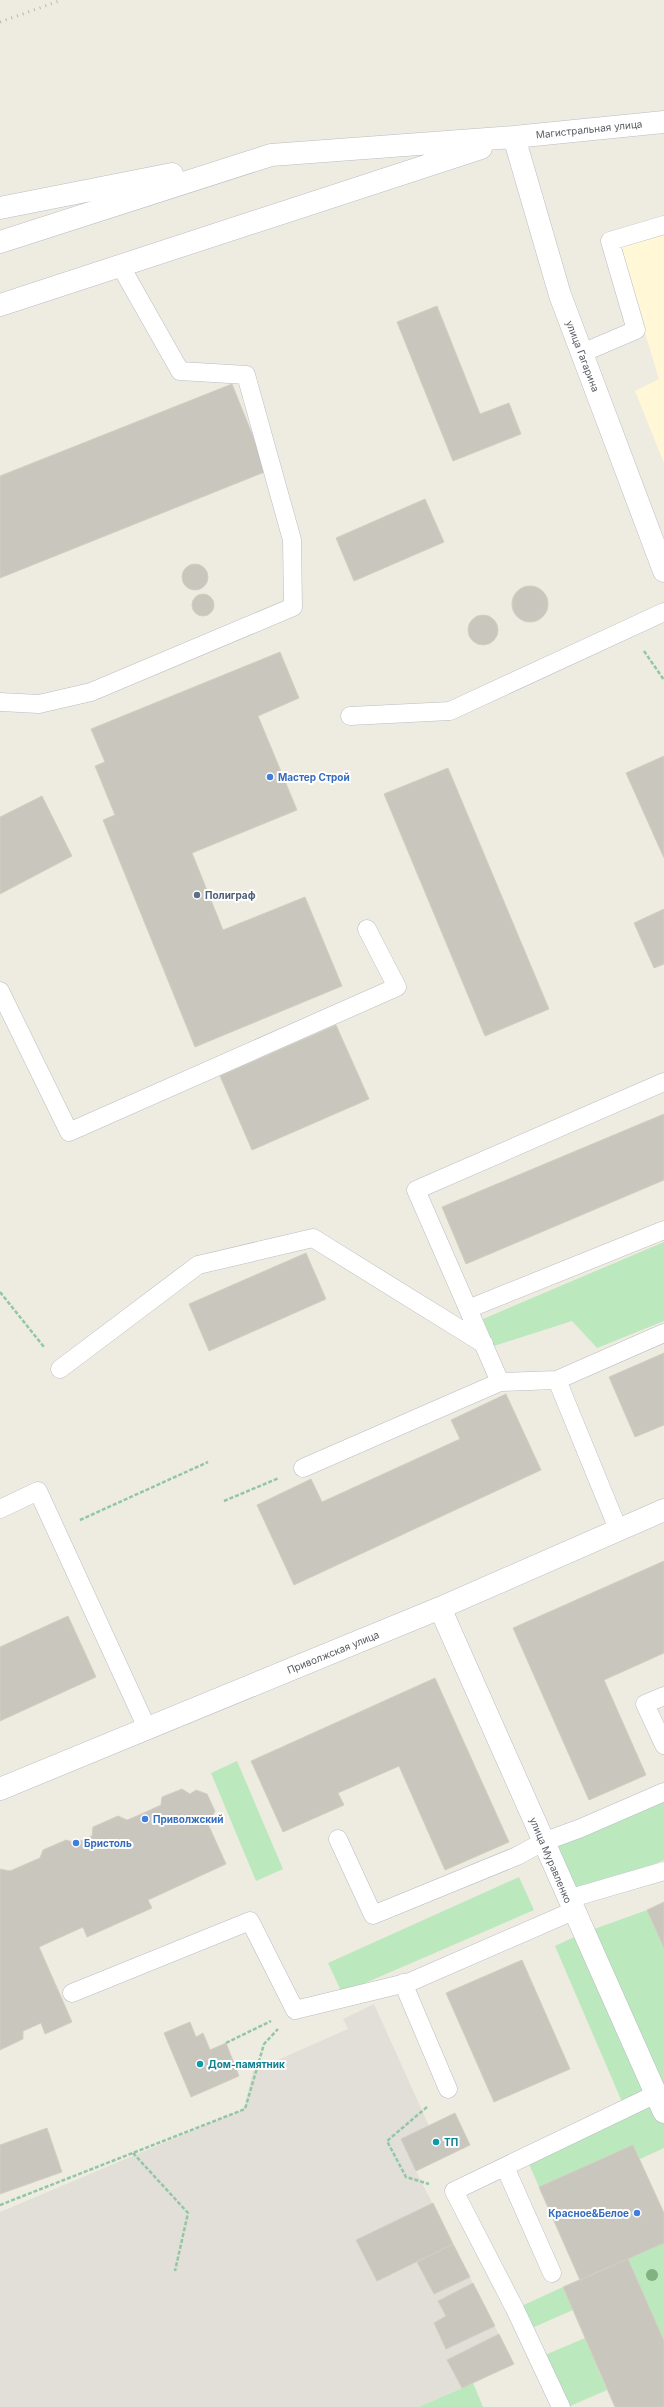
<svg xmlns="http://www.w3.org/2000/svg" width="664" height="2407" font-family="Inter,sans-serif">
  <rect width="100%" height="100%" fill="#eeece1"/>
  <path fill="#fff7d6" d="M664 232V463L635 391 659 379 618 244Z"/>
  <path fill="#e2dfd9" d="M374 2004 430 2128 455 2113 470 2145 414 2171H416L514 2364 419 2407H0V2212L244 2109 253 2071 348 2029 343 2019Z"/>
  <path fill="#bbe8bd" d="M664 1242V1321L597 1348 572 1321 494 1346 483 1319Z
    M237 1761 283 1869 256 1881 211 1773Z
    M664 1798V1860L568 1899 547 1849Z
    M519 1877 534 1910 342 1993 328 1963Z
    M647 1910 664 1948V2148L640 2159 633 2145 539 2187 526 2157 625 2109 555 1946 583 1933Z
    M664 2243V2341L628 2259Z
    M563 2287 573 2310 525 2331 515 2309Z
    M585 2338 607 2390 568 2407 538 2358Z
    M473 2383 483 2407H419Z"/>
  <path fill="#c9c6be" stroke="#d3cebf" d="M437 306 480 414 509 403 521 434 453 461 397 322Z
    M232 384 267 471 0 578V476Z
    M425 499 444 542 354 581 336 538Z
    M182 577a13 13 0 1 1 26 0a13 13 0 1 1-26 0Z
    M512 604a18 18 0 1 1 36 0a18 18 0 1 1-36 0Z
    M192 605a11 11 0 1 1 22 0a11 11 0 1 1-22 0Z
    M468 630a15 15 0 1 1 30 0a15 15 0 1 1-30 0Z
    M280 652 299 698 258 716 297 810 192 853 223 930 305 897 342 986 195 1047 103 820 115 815 95 766 105 762 91 729Z
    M664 756V858L626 773Z
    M448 768 549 1009 485 1036 384 794Z
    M42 796 72 856 0 894V817Z
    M664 909V964L654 968 634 923Z
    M336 1025 369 1099 252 1150 220 1076Z
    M664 1114V1180L466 1264 442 1207Z
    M306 1253 326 1299 209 1351 189 1304Z
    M664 1353V1425L635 1437 609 1377Z
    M506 1394 541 1470 294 1585 257 1505 311 1479 322 1502 460 1439 451 1420Z
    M664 1561V1653L604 1680 646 1775 589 1800 513 1628Z
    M68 1616 96 1677 0 1721V1647Z
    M435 1678 509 1842 445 1870 399 1766 338 1793 344 1805 283 1832 251 1761Z
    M182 1789 190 1794 196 1790 207 1794 215 1811 208 1824 226 1864 148 1900 152 1908 87 1937 83 1927 39 1947 72 2022 45 2034 41 2023 23 2031V2039L0 2050V1869L10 1871 40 1858 43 1850 66 1840 76 1843 92 1836 93 1827 118 1816 127 1820 137 1816 161 1805 162 1797Z
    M664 1902V1948L647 1910Z
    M522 1960 570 2069 494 2102 446 1993Z
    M190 2022 196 2037 203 2033 210 2050 226 2043 239 2076 191 2097 164 2033Z
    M455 2113 470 2145 416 2171 401 2139Z
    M47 2128 62 2172 0 2194V2145Z
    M633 2145 664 2213V2243L580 2280 539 2187Z
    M433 2203 453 2244 377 2281 356 2240Z
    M453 2244 470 2277 434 2294 417 2262Z
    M628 2259 664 2341V2407H615L563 2287Z
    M473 2283 495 2326 446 2349 434 2323 446 2316 438 2301Z
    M499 2334 514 2364 462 2388 447 2360Z"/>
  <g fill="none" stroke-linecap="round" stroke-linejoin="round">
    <g stroke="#b9bcc2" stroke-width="19">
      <path id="lane" d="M582 353 636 330 610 241 664 225
        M0 702 39 704 91 692 293 607 292 540 246 375 180 371 120 265
        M350 716 450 711 664 612
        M0 991 69 1132 397 987 367 929
        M468 1309 664 1230
        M60 1369 198 1265 313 1238 484 1344
        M500 1382 416 1190 664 1082
        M303 1468 500 1382 557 1380
        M0 1509 38 1491 147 1728
        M618 1529 557 1380 664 1333
        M664 1696 645 1704 664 1745
        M338 1839 373 1915 517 1856 543 1842 581 1828 664 1792
        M568 1899 664 1871
        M403 1983 448 2089
        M72 1993 250 1921 295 2010 410 1982 573 1911
        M505 2167 552 2273
        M561 2407 515 2309 454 2191 656 2094"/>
    </g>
    <g stroke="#b9bcc2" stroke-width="23">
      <path id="street" d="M514 137 560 295 664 571
        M0 208 172 174
        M0 242 271 155 514 137 664 122
        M0 305 481 148
        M440 1608 664 2112
        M0 1789 440 1608 664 1510"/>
    </g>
    <path stroke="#92c7a4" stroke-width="2.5" stroke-dasharray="4 2" stroke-linecap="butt" d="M644 651 664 680
      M0 1292 44 1347
      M224 1501 279 1478
      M80 1520 208 1462
      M226 2043 271 2021
      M427 2107 387 2141 406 2177 429 2184
      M133 2153 188 2213 175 2271
      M0 2205 245 2109 264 2044 278 2029"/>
    <use href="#lane" stroke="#fff" stroke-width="18"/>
    <use href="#street" stroke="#fff" stroke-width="22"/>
    <path stroke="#b5b6b7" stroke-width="3" stroke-dasharray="1 5" stroke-linecap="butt" d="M0 22 62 0"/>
  </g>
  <circle fill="#83b281" cx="652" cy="2275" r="6"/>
  <g fill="#3f7fe0" stroke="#fff" stroke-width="1.5">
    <circle cx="270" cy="777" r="4"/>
    <circle cx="145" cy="1819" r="4"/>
    <circle cx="76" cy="1843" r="4"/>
    <circle cx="637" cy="2213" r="4"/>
  </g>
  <circle fill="#5c6f8a" stroke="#fff" stroke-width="1.5" cx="197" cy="895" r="4"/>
  <g fill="#0f9aa8" stroke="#fff" stroke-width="1.5">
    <circle cx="200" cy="2064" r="4"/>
    <circle cx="436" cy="2142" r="4"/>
  </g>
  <g text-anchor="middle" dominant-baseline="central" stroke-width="4" stroke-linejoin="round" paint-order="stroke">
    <g font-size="10" fill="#5a5e64" stroke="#fff">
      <text transform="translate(589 129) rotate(-6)">Магистральная улица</text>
      <text transform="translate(583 356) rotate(69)">улица Гагарина</text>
      <text transform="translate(333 1652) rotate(-22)">Приволжская улица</text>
      <text transform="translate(551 1860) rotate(67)">улица Муравленко</text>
    </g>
    <g font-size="10" font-weight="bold" fill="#366cbe" stroke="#fff" text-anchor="start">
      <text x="278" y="777">Мастер Строй</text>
      <text x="153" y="1819">Приволжский</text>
      <text x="84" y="1843">Бристоль</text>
      <text x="629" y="2213" text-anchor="end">Красное&amp;Белое</text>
    </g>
    <g font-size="10" font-weight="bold" fill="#4e5e75" stroke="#fff" text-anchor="start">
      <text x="205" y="895">Полиграф</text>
    </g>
    <g font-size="10" font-weight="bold" fill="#0d838f" stroke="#fff" text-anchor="start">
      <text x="208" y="2064">Дом-памятник</text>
      <text x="444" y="2142">ТП</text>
    </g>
  </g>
</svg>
